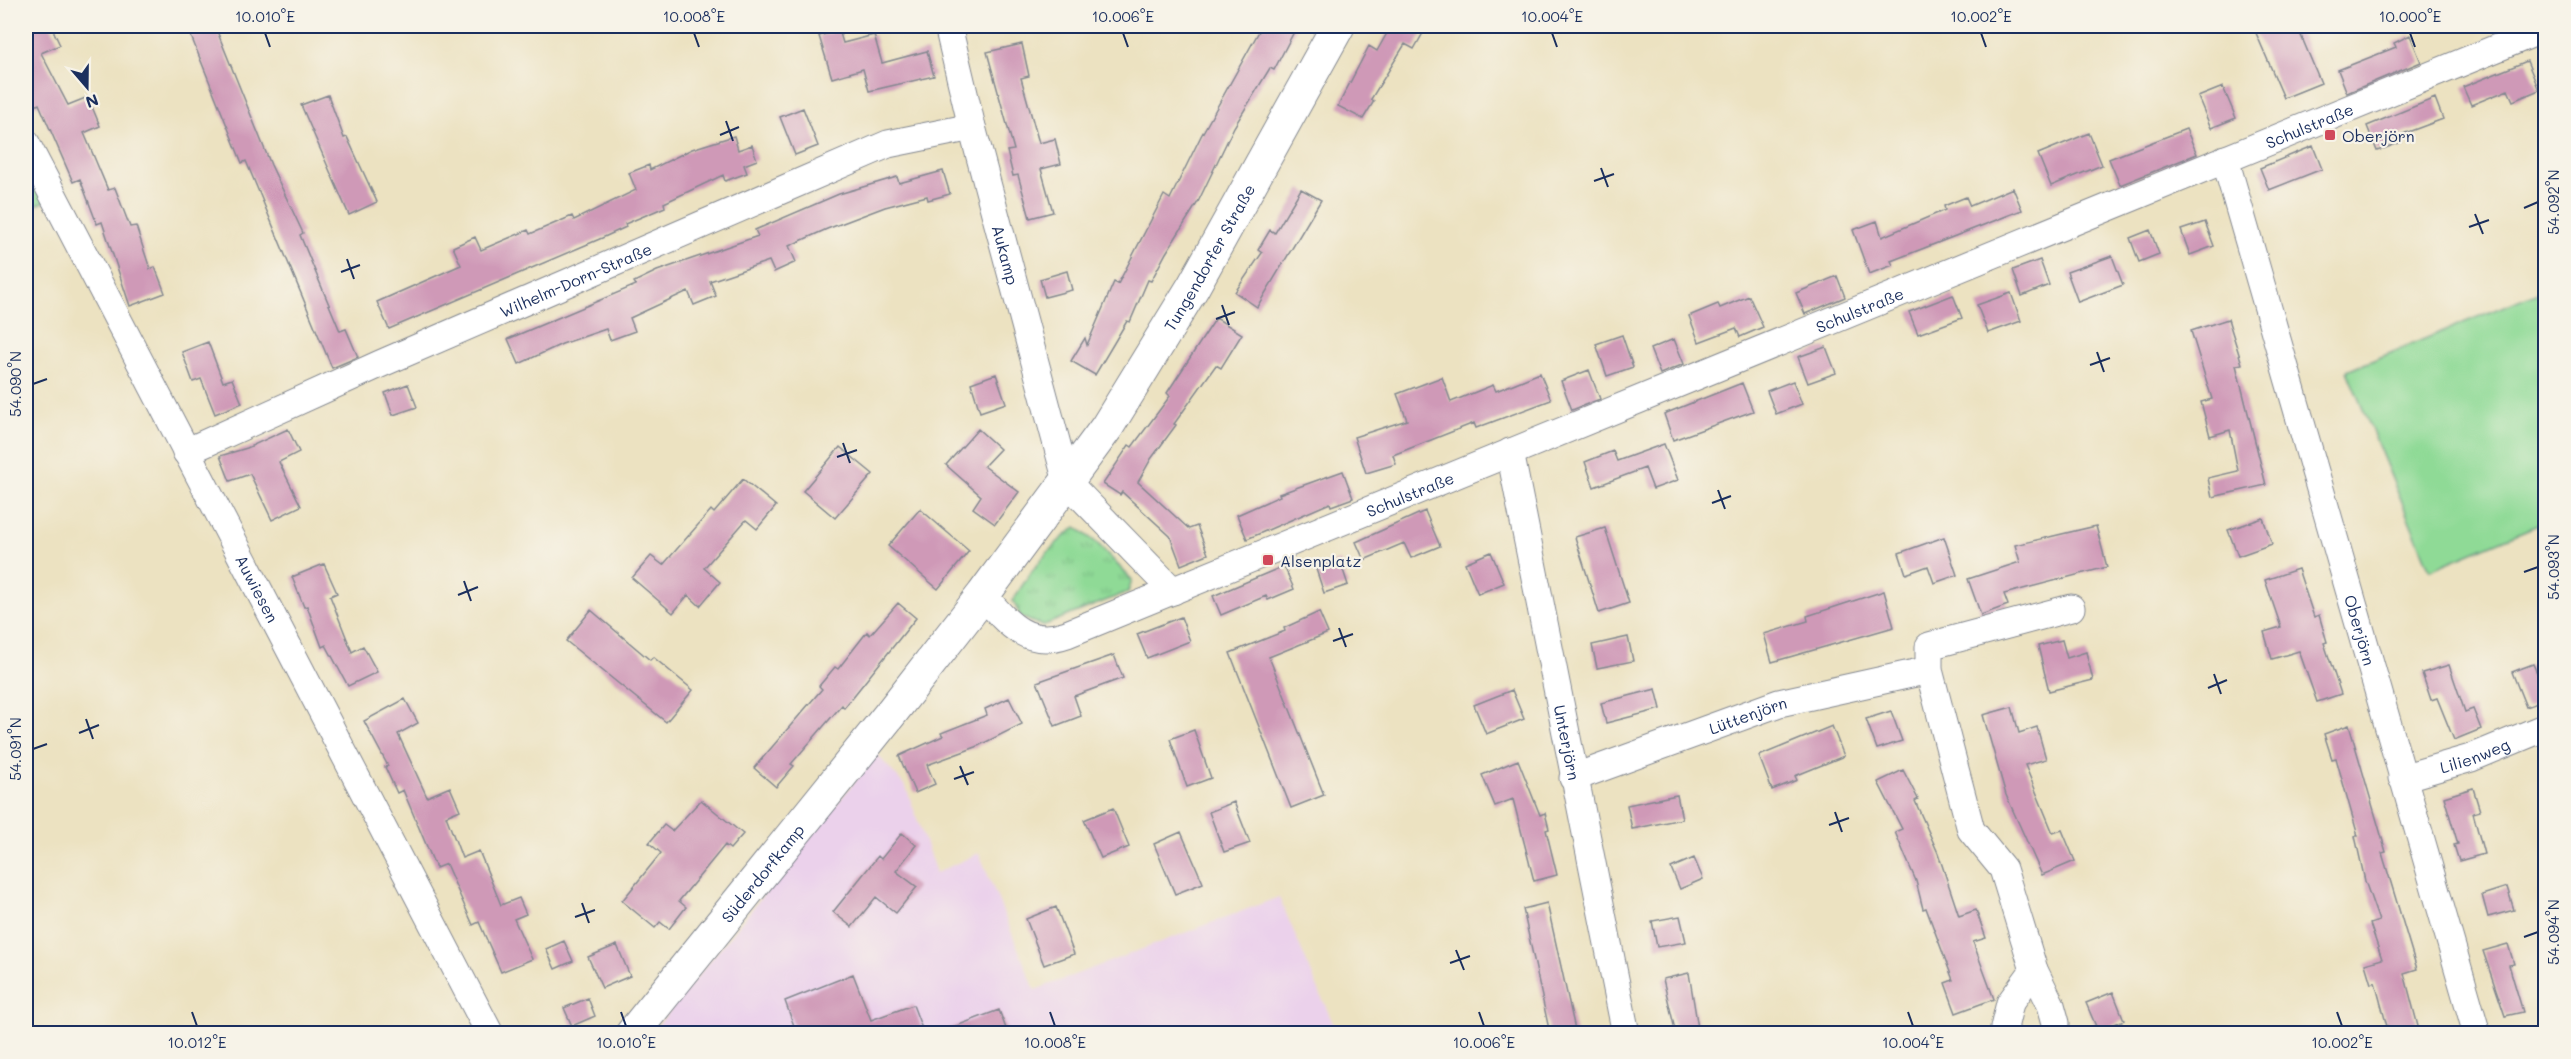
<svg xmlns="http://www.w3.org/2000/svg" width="2571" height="1059" font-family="Mali,sans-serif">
  <defs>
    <pattern id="grass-tufts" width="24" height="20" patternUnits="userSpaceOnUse" patternTransform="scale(1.5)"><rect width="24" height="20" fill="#8fda96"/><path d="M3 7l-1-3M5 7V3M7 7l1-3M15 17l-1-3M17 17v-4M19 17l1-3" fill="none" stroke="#7bbb84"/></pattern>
    <pattern id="garden-dots" width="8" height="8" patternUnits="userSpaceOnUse" patternTransform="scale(1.5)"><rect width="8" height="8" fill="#8fda96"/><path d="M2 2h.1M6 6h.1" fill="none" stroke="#7bbb84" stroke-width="1.8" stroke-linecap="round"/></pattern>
  </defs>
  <rect width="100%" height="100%" fill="#f7f3e8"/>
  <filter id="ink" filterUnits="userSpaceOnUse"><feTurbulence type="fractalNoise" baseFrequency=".0167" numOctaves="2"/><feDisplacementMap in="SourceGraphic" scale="12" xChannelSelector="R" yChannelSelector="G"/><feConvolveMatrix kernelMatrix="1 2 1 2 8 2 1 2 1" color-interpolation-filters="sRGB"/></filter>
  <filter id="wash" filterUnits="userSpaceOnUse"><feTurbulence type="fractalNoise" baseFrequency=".008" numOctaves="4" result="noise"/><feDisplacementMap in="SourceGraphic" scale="24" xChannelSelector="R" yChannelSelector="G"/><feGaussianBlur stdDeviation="1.35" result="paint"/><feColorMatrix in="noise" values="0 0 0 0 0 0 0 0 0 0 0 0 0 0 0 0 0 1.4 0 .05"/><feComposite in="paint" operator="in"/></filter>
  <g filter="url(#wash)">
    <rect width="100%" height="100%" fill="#ece2c1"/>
    <path fill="#ebd1eb" d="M877 754 906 787 936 873 979 853 1035 990 1279 897 1337 1033 651 1034Z"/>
    <path fill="url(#grass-tufts)" stroke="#55847a" stroke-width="1.5" d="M1076 527 1098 544 1132 580 1128 592 1042 626 1021 617 1013 601C1029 572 1050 546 1076 527Z"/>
    <path fill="url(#garden-dots)" stroke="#55847a" stroke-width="1.5" d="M26 162 47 201 26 209Z"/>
    <path fill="#8fda96" stroke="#55847a" stroke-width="1.5" d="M2545 289V522L2430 570 2347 371Z"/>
    <g id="blocks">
      <path fill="#cf99b7" d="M26 26H51L60 45 41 53 68 105 88 97 100 126 84 133 108 190 115 188 130 227 136 226 150 269 155 267 165 293 130 306 102 222 97 224 80 179 73 182 39 104 35 106 26 88Z
        M187 26H215L271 165 303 233 300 235 340 331 346 329 358 357 332 368 246 161 242 163Z
        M1262 26H1297L1274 70 1270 68 1234 127 1198 202 1166 253 1151 281 1148 280 1130 322 1127 321 1095 375 1071 361 1085 338 1087 345 1114 282 1118 284 1164 195 1170 199 1201 136Z
        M1391 26H1427L1414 49 1405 44 1371 99 1374 101 1363 119 1338 106 1369 46 1377 51Z
        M2253 26H2297L2321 83 2284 98Z
        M839 30 843 43 874 35 882 63 927 51 934 76 869 91 863 69 832 78 819 36Z
        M2410 35 2421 62 2347 93 2338 70 2396 47 2394 43Z
        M1022 44 1029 76 1021 78 1039 143 1055 139 1061 164 1041 169 1053 212 1030 218 1018 175 1013 176 1007 151 1014 150 987 52Z
        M2527 61 2539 90 2513 101 2508 90 2471 105 2463 87Z
        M2223 87 2236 118 2211 128 2198 97Z
        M328 95 344 138 347 137 377 202 349 215 301 105Z
        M2435 98 2443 119 2400 135 2402 142 2377 151 2367 126Z
        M803 108 818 146 795 155 780 117Z
        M2186 129 2197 154 2120 185 2109 159Z
        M2089 133 2102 165 2051 186 2038 154Z
        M734 136 738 150 752 145 757 160 744 165 747 173 725 181 723 175 664 203 665 207 625 224 626 227 602 238 389 329 377 302 461 265 453 247 475 237 481 250 528 230 530 234 572 216 574 220 636 190 629 173 649 165 650 170 692 149Z
        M2313 146 2322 169 2269 190 2260 168Z
        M943 171 950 194 928 200 927 196 885 207 827 229 789 246 796 262 774 272 769 261 710 281 716 296 694 305 688 291 630 318 635 331 610 340 606 329 562 344 519 364 508 339 636 285 634 282 657 271 758 236 755 230 839 194 897 177 899 183Z
        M2013 188 2022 210 1891 261 1893 265 1869 274 1853 230 1877 221 1882 237 1945 210 1944 206 1966 197 1970 206Z
        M1301 189 1321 200 1257 307 1235 292 1262 253 1258 250 1270 230 1275 233Z
        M2205 222 2214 246 2190 255 2181 230Z
        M2150 230 2159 254 2139 262 2130 238Z
        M2112 256 2123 285 2078 302 2067 272Z
        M2040 260 2049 285 2022 296 2013 270Z
        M1067 271 1072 290 1045 297 1040 279Z
        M1837 276 1845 297 1805 314 1796 293Z
        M2011 293 2021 321 1988 333 1977 305Z
        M1953 295 1962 318 1918 334 1909 312Z
        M1749 296 1763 327 1740 337 1736 328 1699 342 1689 316 1718 304 1720 308Z
        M1216 318 1242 334 1221 368 1216 365 1174 424 1176 425 1151 459 1138 482 1189 529 1197 526 1208 554 1181 565 1170 536 1122 492 1120 495 1103 484 1129 445 1132 447 1170 396 1167 393Z
        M2228 319 2242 364 2236 365 2266 485 2212 497 2208 478 2238 471 2230 430 2210 436 2201 402 2212 399 2191 331Z
        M1622 335 1633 367 1607 376 1596 344Z
        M1674 339 1684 364 1660 374 1650 349Z
        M208 342 223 382 232 379 242 403 215 414 201 379 193 382 182 352Z
        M1826 347 1836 373 1808 383 1798 357Z
        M1589 370 1600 399 1572 410 1561 381Z
        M1540 373 1551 400 1476 428 1474 423 1393 455 1396 464 1366 473 1354 437 1407 420 1397 394 1442 377 1451 402 1493 385 1496 391Z
        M996 374 1006 403 980 412 971 383Z
        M1793 381 1802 404 1776 414 1767 391Z
        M1742 383 1753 411 1673 440 1664 414Z
        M408 384 417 407 393 415 385 393Z
        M288 429 299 452 279 462 301 506 272 520 250 474 230 481 220 456 247 448Z
        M978 429 1000 449 984 466 1019 492 995 524 973 508 981 496 946 465Z
        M1664 444 1678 480 1653 489 1645 468 1594 487 1585 462 1613 451 1617 461Z
        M840 447 873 474 835 518 803 491Z
        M1343 471 1353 498 1331 506 1330 503 1247 539 1237 515 1280 496 1279 494Z
        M743 479 776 506 757 529 746 520 704 568 720 582 700 606 688 595 673 613 632 578 651 556 663 565 711 510 714 513Z
        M920 509 969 551 938 589 888 546Z
        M1425 511 1440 546 1411 558 1404 543 1364 560 1356 542Z
        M2263 518 2272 544 2238 556 2228 530Z
        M2096 526 2107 567 2004 594 2008 605 1981 615 1968 579 2020 562 2015 545Z
        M1605 528 1629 603 1599 613 1575 537Z
        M1944 537 1957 575 1934 583 1928 566 1906 574 1899 553Z
        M1491 552 1504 583 1478 594 1465 563Z
        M1340 561 1348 585 1324 593 1316 569Z
        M324 564 337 593 330 596 352 652 363 646 377 672 348 686 326 645 322 647 307 606 304 607 292 577Z
        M1284 566 1294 589 1268 600 1266 596 1221 615 1213 596Z
        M2298 569 2314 617 2319 615 2327 642 2324 643 2341 694 2317 702 2299 651 2272 659 2264 632 2281 627 2265 580Z
        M1884 591 1894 627 1772 662 1764 634 1808 621 1807 616Z
        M898 603 916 618 844 708 842 705 791 764 794 766 776 787 754 768 822 689 819 686 835 667 838 669 867 632 870 635Z
        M591 610 650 660 653 657 693 690 666 722 566 641Z
        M1319 612 1328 633 1269 657 1324 795 1291 808 1230 653 1285 631 1284 628Z
        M1181 617 1190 641 1147 658 1137 634Z
        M1628 637 1633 661 1597 668 1592 645Z
        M2062 640 2067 658 2086 652 2093 680 2049 691 2038 646Z
        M1114 655 1123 678 1074 696 1081 716 1055 726 1037 682Z
        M2533 664 2539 677 2546 674V700L2526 707 2512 672Z
        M2449 665 2465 712 2473 709 2481 729 2454 740 2437 698 2431 700 2422 673Z
        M1656 689 1661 709 1606 723 1601 703Z
        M1512 690 1524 719 1486 734 1474 705Z
        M1009 698 1022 724 976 747 927 765 935 784 915 793 899 756 943 736 941 733 987 715 985 709Z
        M405 699 418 723 398 734 427 797 450 787 460 810 446 816 462 858 479 851 501 905 519 898 526 914 514 919 532 959 501 972 479 922 473 925 446 864 436 868 403 790 397 793 385 767 388 766 364 721Z
        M2012 707 2019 733 2037 727 2046 759 2025 765 2053 833 2062 830 2075 861 2042 875 2006 795 1983 715Z
        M1891 711 1902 741 1877 749 1866 719Z
        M2349 725 2386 852 2382 853 2417 969 2404 973 2420 1034H2389L2375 982 2371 984 2365 964 2382 959 2370 924 2379 921 2365 881 2355 836H2358L2336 758 2332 759 2324 734Z
        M1832 726 1844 756 1795 776 1797 780 1772 790 1759 756Z
        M1194 730 1211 778 1187 787 1170 739Z
        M1518 760 1540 815 1545 813 1549 829 1546 830 1557 875 1534 881 1513 799 1495 806 1482 775Z
        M1903 770 1918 799 1915 801 1938 853 1959 916 1976 910 1986 938 1973 942 1994 999 1956 1013 1945 983 1953 980 1926 908 1923 909 1916 881 1895 832 1902 829 1878 782Z
        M2473 788 2480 811 2473 813 2484 854 2459 861 2454 845 2458 844 2444 797Z
        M1677 795 1682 819 1632 829 1627 805Z
        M701 800 743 834 730 849 725 845 679 901 686 907 669 929 660 922 655 928 622 901 661 853 649 843 664 825 672 831Z
        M1234 802 1250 843 1224 852 1209 812Z
        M1113 808 1129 847 1101 858 1084 820Z
        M1181 832 1203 883 1175 894 1154 844Z
        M902 833 916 845 896 871 917 887 896 913 876 897 852 927 833 912 878 856 881 859Z
        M1694 858 1703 879 1680 889 1671 868Z
        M2507 887 2514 910 2488 917 2482 895Z
        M1547 903 1558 953 1576 1034H1550L1523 909Z
        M1056 907 1074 954 1044 965 1026 919Z
        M1680 916 1686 942 1657 947 1652 921Z
        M564 941 573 961 555 969 546 949Z
        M2508 944 2514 964 2509 965 2523 1012 2505 1016 2483 951Z
        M617 945 630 976 602 988 588 957Z
        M1689 973 1699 1034H1676L1663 979Z
        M853 974 871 1020 913 1005 924 1034H797L785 1001Z
        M2113 992 2124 1020 2098 1031 2086 1003Z
        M588 998 595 1016 572 1026 564 1008Z
        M999 1010 1008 1034H940V1032Z"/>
    </g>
  </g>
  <g filter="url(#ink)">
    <use href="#blocks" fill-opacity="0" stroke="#848890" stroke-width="1.5"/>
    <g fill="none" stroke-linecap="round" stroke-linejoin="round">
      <g stroke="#848890" stroke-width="29">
        <g id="minor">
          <path id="s1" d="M948 26 972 127 1067 482 1173 591"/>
          <path id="s2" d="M26 143 490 1034"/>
          <path id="s3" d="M2225 159 2477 1034"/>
          <path id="s4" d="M186 452 380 364 888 144 972 127"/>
          <path id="s5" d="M1510 452 1626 1034"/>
          <path id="s6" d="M983 595C1008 624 1027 648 1067 634L2546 28"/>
          <path id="s7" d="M1573 778 1779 703 1929 670"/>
          <path id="s8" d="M2402 778 2471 758 2546 727"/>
          <path d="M2007 1034 2004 1028 2010 1003 2034 970"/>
          <path d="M2055 1034 2056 1023 2051 1005 2034 970 2003 869 1971 830 1929 670V646L2071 608"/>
        </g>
      </g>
      <g stroke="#848890" stroke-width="35">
        <g id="major">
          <path id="s9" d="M632 1034 891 713 983 595 1107 427 1193 287 1338 26"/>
        </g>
      </g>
      <use href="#minor" stroke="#fff" stroke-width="27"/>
      <use href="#major" stroke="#fff" stroke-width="33"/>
    </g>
  </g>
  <path fill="none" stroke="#1b2f5e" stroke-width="2" d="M265 33 270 47M694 33 699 47M1123 33 1128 47M1552 33 1557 47M1981 33 1986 47M2410 33 2415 47M726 121 733 141M720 135 739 127M1601 168 1608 187M1594 181 1614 174M2524 208 2538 202M2475 214 2483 234M2469 227 2489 220M347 259 354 279M341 272 360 265M1222 305 1229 325M1216 319 1235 312M2097 352 2104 372M2090 365 2110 358M33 384 47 379M843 443 850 463M837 457 857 450M1718 490 1725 509M1712 503 1731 496M2524 572 2538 567M464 581 471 601M458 595 478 587M1339 628 1346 647M1333 641 1353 634M2214 674 2221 694M2208 688 2227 680M86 719 93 739M79 733 99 725M33 749 47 744M960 766 968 785M954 779 974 772M1835 812 1842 832M1829 825 1849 818M582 903 589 923M575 917 595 910M2524 937 2538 932M1456 950 1464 970M1450 963 1470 956M192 1012 197 1026M621 1012 626 1026M1050 1012 1055 1026M1479 1012 1484 1026M1908 1012 1913 1026M2337 1012 2342 1026"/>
  <g fill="#d1495b" stroke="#f7f3e8" stroke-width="2">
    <rect x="2324" y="129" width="12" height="12" rx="3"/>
    <rect x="1262" y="554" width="12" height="12" rx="3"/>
  </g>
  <g text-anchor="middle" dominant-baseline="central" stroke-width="4.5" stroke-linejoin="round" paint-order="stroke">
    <g font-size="16" fill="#1b2f5e" stroke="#f7f3e8">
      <text stroke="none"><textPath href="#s6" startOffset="1443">Schulstraße</textPath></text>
      <text stroke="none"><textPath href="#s1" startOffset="236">Aukamp</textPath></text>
      <text stroke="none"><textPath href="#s9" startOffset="969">Tungendorfer Straße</textPath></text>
      <text stroke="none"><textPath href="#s4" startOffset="426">Wilhelm-Dorn-Straße</textPath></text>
      <text stroke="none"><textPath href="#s6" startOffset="957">Schulstraße</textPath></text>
      <text stroke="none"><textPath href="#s6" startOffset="471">Schulstraße</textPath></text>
      <text stroke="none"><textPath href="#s2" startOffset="502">Auwiesen</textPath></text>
      <text stroke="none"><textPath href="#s3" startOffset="490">Oberjörn</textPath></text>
      <text stroke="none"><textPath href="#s7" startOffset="186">Lüttenjörn</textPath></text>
      <text stroke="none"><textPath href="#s5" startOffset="296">Unterjörn</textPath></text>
      <text stroke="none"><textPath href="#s8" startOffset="76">Lilienweg</textPath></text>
      <text stroke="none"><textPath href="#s9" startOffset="207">Süderdorfkamp</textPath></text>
    </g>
    <g font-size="16" fill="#1b2f5e" stroke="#f7f3e8" text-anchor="start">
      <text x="2342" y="135">Oberjörn</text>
      <text x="1280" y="560">Alsenplatz</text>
    </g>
  </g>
  <rect width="2571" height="1059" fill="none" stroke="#f7f3e8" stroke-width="66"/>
  <g transform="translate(87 87) rotate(160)" stroke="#f7f3e8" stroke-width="4.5" paint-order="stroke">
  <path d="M0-4.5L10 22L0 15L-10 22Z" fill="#1b2f5e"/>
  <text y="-9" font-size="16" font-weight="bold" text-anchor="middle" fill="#1b2f5e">N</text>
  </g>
  <rect x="33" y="33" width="2505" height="993" fill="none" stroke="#1b2f5e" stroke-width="2"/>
  <g font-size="15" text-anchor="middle" fill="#1b2f5e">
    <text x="265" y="22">10.010°E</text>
    <text x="694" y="22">10.008°E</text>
    <text x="1123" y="22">10.006°E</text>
    <text x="1552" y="22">10.004°E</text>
    <text x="1981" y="22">10.002°E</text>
    <text x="2410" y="22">10.000°E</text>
    <text transform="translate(2554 202) rotate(-90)" y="5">54.092°N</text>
    <text transform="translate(16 384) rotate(-90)" y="5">54.090°N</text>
    <text transform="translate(2554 567) rotate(-90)" y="5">54.093°N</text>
    <text transform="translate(16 749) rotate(-90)" y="5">54.091°N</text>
    <text transform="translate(2554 932) rotate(-90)" y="5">54.094°N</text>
    <text x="197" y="1048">10.012°E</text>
    <text x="626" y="1048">10.010°E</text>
    <text x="1055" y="1048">10.008°E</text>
    <text x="1484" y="1048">10.006°E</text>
    <text x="1913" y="1048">10.004°E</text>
    <text x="2342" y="1048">10.002°E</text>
  </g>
</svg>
